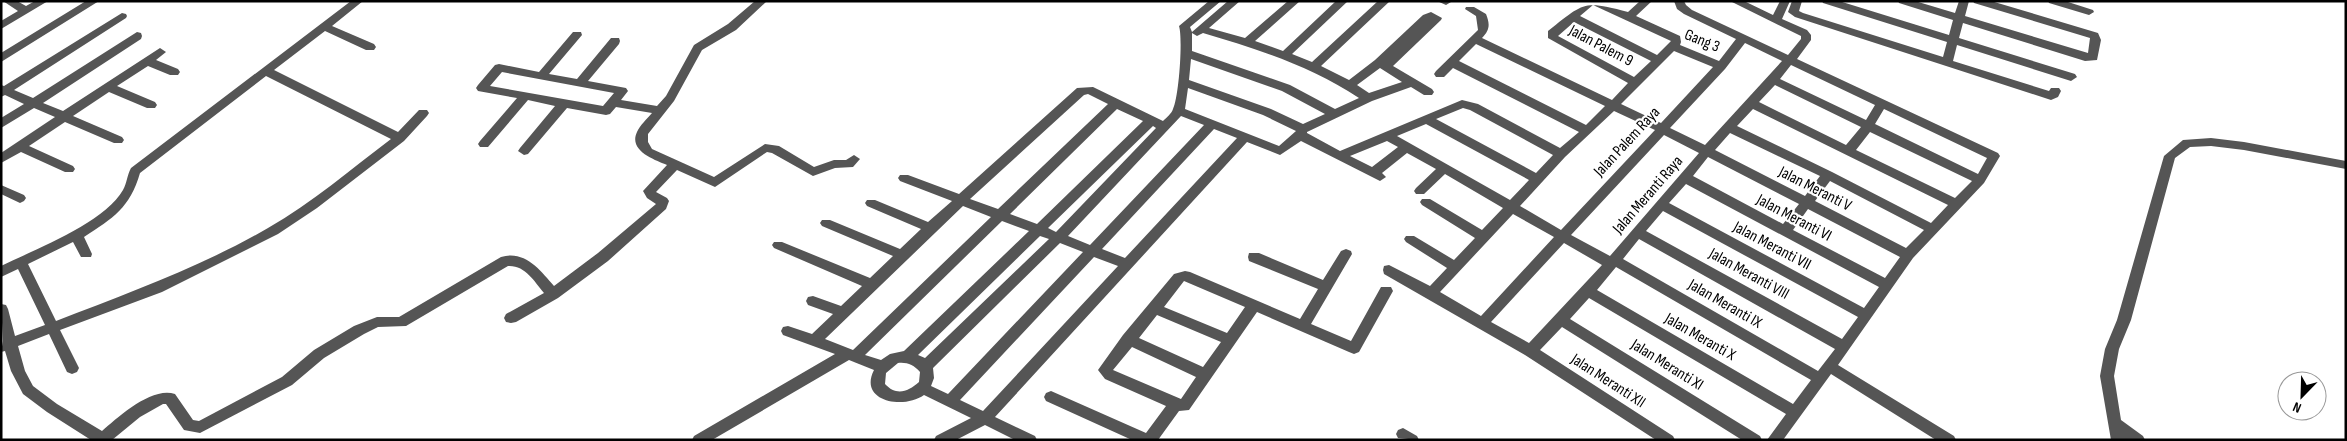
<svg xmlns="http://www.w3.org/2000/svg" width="2347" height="441" font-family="'Sofia Sans Condensed',sans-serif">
  <rect width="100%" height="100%" fill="#fff"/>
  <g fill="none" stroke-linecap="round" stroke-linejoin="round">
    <path fill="#555" fill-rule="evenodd" d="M3 1H17L26 6 35 1H48L1 29V21L18 11Z
      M86 1H99L1 62V53Z
      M351 1H363L332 26 374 44 376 47 374 50H366L325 31 274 70 398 132 419 110H427L429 113 427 116 404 141 317 208 278 234 162 292 60 330 79 368 77 372 72 374 67 372 49 334 18 346 25 371 33 386 57 404 102 431C118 417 152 386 175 394L193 420 199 421 282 377 314 350 354 326 377 317H399L501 257C525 250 540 270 554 286L598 253 656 204 647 198 643 191 667 165C655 160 628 151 637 132 640 125 647 119 652 113L616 107 610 114 606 115 567 108 528 154 524 155 518 151 520 148 555 106 528 100 488 147H480L478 144 480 141 517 98 478 91 476 88 478 85 495 65 499 64 539 72 573 32H581L582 35 549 74 577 79 611 38H619L620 41 619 44 588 81 626 88 628 91 621 100 657 106 666 96 694 45 728 24 755 1H767L736 30 702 50 674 101 648 134V142L652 149 714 177 765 144 779 146 814 167 834 160H846L854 155 860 159 853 167 835 168 813 176 772 153 767 152 715 187 677 170 656 192 667 198 669 201 666 209 608 261 558 298 516 322 511 323 506 322 504 318 506 314 544 293C534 281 525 265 508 266L406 326 378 327 364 334 324 358 292 385 200 433 184 430 166 404H163L140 417 112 440H91L47 412 23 394 11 371 5 351 1 352 3 341 1 304 6 305 8 309 15 336 45 325 18 269 1 277V266C36 249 104 223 123 190 127 183 127 175 131 168ZM502 72 614 93 603 106 490 86ZM266 76 391 139C351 169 312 203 268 228 201 267 128 293 56 321L28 264 73 242 81 257H91L92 254 84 237C113 218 130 208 140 173Z
      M1209 1H1221L1190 27 1192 32 1228 1H1240L1209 28 1245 38 1288 1H1300L1255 41 1283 51 1336 1H1348L1292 54 1312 62 1378 1H1390L1321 66 1349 80 1375 60 1423 15 1431 12 1442 18 1441 20 1393 66 1432 89 1434 92 1432 95H1424L1411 87 1372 101 1307 132V133L1340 151 1462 100 1478 104 1560 148 1579 132 1453 68 1444 77H1436L1434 74 1436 71 1478 30 1476 16 1465 9 1466 7H1474L1486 14C1490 24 1490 30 1482 38L1612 100 1628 83 1548 38V31C1584 3 1582 0 1628 12L1640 1H1652L1636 16 1680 36 1681 42 1680 45 1719 61 1736 39 1684 14 1677 9 1674 1H1684L1686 5 1692 10 1788 55 1801 39V36L1730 1H1744L1773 15 1780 1H1790L1782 19 1807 30 1811 35V40L1797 59 1998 153 2000 156 1984 183 1913 258 1838 365 1954 436 1956 440H1936L1831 374 1783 440H1767L1786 414 1589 298 1570 319 1760 436 1762 440H1742L1562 327 1540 350 1673 436 1675 440H1656L1525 355 1384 274 1383 270 1384 266 1389 265 1430 286 1447 268 1406 242 1404 239 1406 236H1414L1454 260 1475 238 1422 205 1420 202 1422 199H1430L1482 230 1503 208 1445 174 1424 194H1416L1414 191 1416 188 1436 169 1407 153 1382 173 1386 177 1380 181 1301 141 1280 155 1247 142 995 417 1035 436 1037 440H1015L985 425 956 440H934L936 436 971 418 924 395C903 410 858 401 874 370L849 360 712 440H692L694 436 835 354 783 335 781 331 783 327 788 326 812 334 833 314 808 305 806 301 808 297 813 296 841 306 862 286 774 248 772 245 774 242H782L870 278 893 256 822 226 820 223 822 220H830L900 249 921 229 867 206 865 203 867 200H875L928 222 952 201 900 181 898 178 900 175H908L959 194 1077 88 1093 87 1163 121C1166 118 1172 113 1173 109 1179 97 1183 38 1179 26ZM1593 5 1671 41 1657 55 1580 16ZM1574 22 1651 61 1634 77 1558 36ZM1192 33 1197 36 1203 33C1257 49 1311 66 1359 98L1335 109 1290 85 1192 51ZM1745 43 1782 61 1705 145 1670 128 1725 69ZM1476 44 1605 106 1586 125 1459 61ZM1674 51 1713 67 1661 123 1621 104ZM1191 59 1282 91 1325 114 1303 124 1271 109 1189 80ZM1791 65 1875 105 1866 120 1780 79ZM1380 68 1402 82 1369 93 1357 85ZM1775 85 1861 127 1846 145 1759 102ZM1188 88 1263 115 1296 131 1279 146 1185 109ZM1088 94 1108 104 998 209 970 199 1084 95ZM1463 108 1470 110 1553 155 1536 173 1436 119ZM1117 109 1143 121 1037 224 1010 214ZM1753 109 1948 205 1931 223 1832 172 1737 126ZM1884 109 1987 158 1978 174 1875 124ZM1614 111 1655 130 1561 230 1520 206 1565 157ZM1181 116 1204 125 1090 245 1068 236ZM1426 124 1529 180 1510 200 1397 136ZM1153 126 1156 128 1056 232 1048 228ZM1214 129 1237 138 1125 258 1102 249ZM1870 132 1972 181 1955 198 1856 150ZM1730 133 1820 176 1805 196 1715 150ZM1664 135 1699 153 1610 256 1571 235ZM1387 141 1398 147 1372 167 1350 156ZM1708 157 1799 204 1783 224 1693 176ZM1830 181 1924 230 1906 248 1815 201ZM1686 184 1879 287 1864 308 1669 203ZM963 206 991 217 853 350 825 339ZM1808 209 1900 257 1885 278 1793 230ZM1663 211 1858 317 1842 339 1646 231ZM1513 214 1554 237 1481 316 1440 292ZM1002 221 1029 231 904 351 890 354 881 360 865 355ZM1040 236 1049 239 925 358 918 355ZM1639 239 1835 349 1818 371 1623 259ZM1060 243 1083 252 948 394 931 386 934 378 933 368ZM1564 243 1602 265 1529 343 1491 322ZM1094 257 1118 266 983 411 960 400ZM1616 267 1811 380 1793 404 1597 290ZM898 363C907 362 914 365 920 372L919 382C908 392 896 396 885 384L886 373Z
      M1437 1H1451V2L1446 5Z
      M1792 1H1802L1799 11 1803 13 1943 57 1947 42 1823 3 1822 1H1839L1949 35 1953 20 1899 3 1898 1H1915L1955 13 1959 1H1969L1965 16 2088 53 2090 38 1974 3 1973 1H1991L2098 33 2101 40 2097 60 2085 61 1963 23 1959 38 2075 74 2077 77 2071 81 1957 45 1953 61 2049 91 2051 88H2059L2061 91 2058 97 2051 100 1795 17 1788 12Z
      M2048 1H2065L2093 10 2094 12 2089 15 2049 3Z
      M122 13 126 14 127 16 126 18 14 90 33 98 137 32 141 33 142 36 141 39 43 103 63 111 160 48 166 52 156 60 178 69 180 72 178 75H170L148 66 117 86 155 102 157 105 155 108H147L109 92 73 116 122 137 124 140 122 143H114L65 122 29 146 73 166 75 169 73 172H65L21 152 1 163V153L55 117 34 108 1 128V118L24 104 5 95 1 97V85L4 86Z
      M2211 138 2244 142 2346 161V169L2244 150 2211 146 2190 147 2175 158 2131 320 2119 349 2114 376 2121 420 2143 436 2145 440H2111L2100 376 2105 349 2117 320 2164 156 2183 140Z
      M1 185 24 195 26 198 24 201 20 203 1 194Z
      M1346 249 1351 251 1352 254 1311 324 1351 341 1381 287H1391L1393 291 1359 352 1354 354 1349 352 1257 312 1189 410 1179 411 1158 440H1132L1046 401 1044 397 1046 393 1051 391 1146 433 1166 406 1105 379 1098 370 1123 335 1174 274 1185 271 1190 272 1300 319 1318 289 1249 261 1248 257 1249 253H1259L1323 280 1341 251ZM1184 281 1245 307 1227 333 1164 307ZM1157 315 1221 342 1203 367 1139 338ZM1132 347 1196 377 1181 399 1113 370Z
      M1403 428 1417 436 1419 440 1398 438 1396 434 1398 430Z"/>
  </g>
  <g text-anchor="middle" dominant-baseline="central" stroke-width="4.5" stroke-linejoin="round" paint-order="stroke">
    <g font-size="16" fill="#000" stroke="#fff">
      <text transform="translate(1702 41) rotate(22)">Gang 3</text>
      <text transform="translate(1601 46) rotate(28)">Jalan Palem 9</text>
      <text transform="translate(1627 142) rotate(-47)">Jalan Palem Raya</text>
      <text transform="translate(1815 189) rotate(27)">Jalan Meranti V</text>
      <text transform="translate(1648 195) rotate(-49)">Jalan Meranti Raya</text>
      <text transform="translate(1794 218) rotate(28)">Jalan Meranti VI</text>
      <text transform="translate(1772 246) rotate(28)">Jalan Meranti VII</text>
      <text transform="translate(1749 274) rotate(29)">Jalan Meranti VIII</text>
      <text transform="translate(1725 304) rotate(30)">Jalan Meranti IX</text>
      <text transform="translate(1700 337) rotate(30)">Jalan Meranti X</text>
      <text transform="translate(1667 365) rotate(32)">Jalan Meranti XI</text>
      <text transform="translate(1608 381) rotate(33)">Jalan Meranti XII</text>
    </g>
  </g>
  <rect width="2347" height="441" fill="none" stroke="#000000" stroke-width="5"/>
  <g transform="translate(2302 396) rotate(203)"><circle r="24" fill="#ffffff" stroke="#999999"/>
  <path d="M0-4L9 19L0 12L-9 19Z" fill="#000000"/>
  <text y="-8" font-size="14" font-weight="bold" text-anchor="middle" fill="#000000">N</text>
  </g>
</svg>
